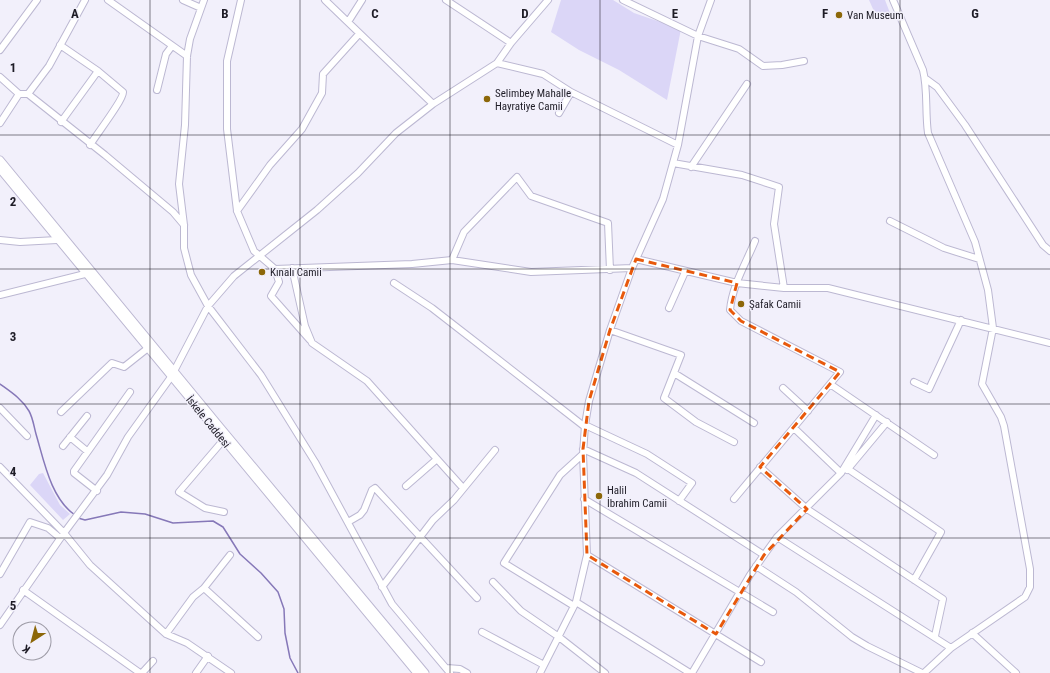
<svg xmlns="http://www.w3.org/2000/svg" width="1050" height="673" font-family="'Roboto Condensed',sans-serif">
  <rect width="100%" height="100%" fill="#f2f0fb"/>
  <path fill="#dbd6f7" d="M561 0H613L634 13 681 29 667 100 619 70 579 50 551 32Z
    M869 0H885L890 13 877 18Z
    M43 473 60 505 70 514 63 520 30 485 39 474Z"/>
  <g fill="none" stroke-linecap="round" stroke-linejoin="round">
    <path stroke="#8678b8" stroke-width="1.5" d="M0 384C11 392 22 399 29 411 33 418 34 427 36 434 44 461 51 499 75 515
      M78 518 85 520 121 512 145 514 173 523 213 521 223 527 240 554 261 573 278 592 284 609 285 633 290 658 298 673"/>
    <g stroke="#bcb8d2" stroke-width="8">
      <path id="minor" d="M108 0 187 56
        M183 0 201 8
        M204 0 190 39 187 56 185 125 179 184 184 225V248L191 275 208 306 261 375 315 462 392 604 450 673
        M241 0 227 61V129L237 211 254 251 275 269 412 264 452 260 531 272 632 268
        M325 0 433 104
        M446 0 511 43
        M623 0 698 36 739 49 763 66 782 65 804 61
        M893 0 923 70C928 90 925 112 928 133L975 242 988 290 993 328 982 384 1001 417 1004 426 1030 569V587L1025 597 951 648 924 673
        M348 22 362 0
        M60 45 98 71 123 92C124 99 96 135 90 145
        M0 50 37 0
        M497 63 543 74 571 92 678 145
        M0 77 19 94H28L105 155 173 212 184 225
        M926 79 937 87 965 125 1043 245 1050 251
        M157 90 166 54 172 46
        M28 94 49 66 85 0
        M559 113 571 92
        M61 122 98 71
        M0 123 19 94
        M673 163 742 175 779 187 774 224 784 288
        M691 167 747 84
        M237 211 270 165 302 129 322 93 323 74 359 34
        M890 221 944 248 979 259
        M0 240 20 242 57 240
        M755 241C746 263 732 286 730 310L741 321 840 372 830 384 934 455
        M636 259 737 283 784 288H828L1050 343
        M452 260 464 232 517 177 531 196 608 223 610 270
        M292 268 305 326 312 343 367 381 463 488
        M275 269 279 282 271 296 310 340
        M394 283 432 308 585 427
        M0 295 85 274
        M669 308 685 272
        M610 330 681 355 664 398 696 422 734 442
        M674 373 754 423
        M914 382 929 389 961 320
        M783 388 808 411
        M0 408 27 436
        M61 412 112 363 124 367 148 348
        M585 425 647 454 692 483 679 501
        M794 428 841 473
        M70 437 87 451
        M63 446 87 416
        M583 449 636 473 764 555 750 575 692 673
        M0 467 64 533 90 565 166 634 187 643 231 673
        M760 467 807 509 943 599 935 636
        M848 469 941 532 914 580
        M847 470 887 422
        M406 486 437 459
        M97 491 74 473V471L130 392
        M584 499 773 612
        M734 499 830 384
        M224 512 205 508 179 492 226 437
        M348 522 360 515 364 510 372 490 375 488 477 598
        M777 537 951 648
        M587 555 761 662
        M764 555 777 537 841 473 876 415
        M756 566 796 592 852 637 867 646 922 673
        M0 574 30 522 48 528 60 538
        M493 582 521 611 559 637 605 673
        M382 587 433 520 454 500 495 450
        M204 588 230 555
        M23 590 140 673
        M576 602 690 673
        M574 606 504 563 560 475 583 454
        M0 625 64 533 107 475 128 437 171 377 208 306 234 276 317 210 358 173 396 133 433 104 497 63 511 43 548 0
        M482 632 544 665
        M972 633 1016 673
        M166 634 193 597 204 588 258 637
        M447 668 460 669 467 673
        M142 673 153 661
        M196 673 208 656
        M540 673 576 602 587 555 583 454 585 425 589 401 610 330 632 268 663 199 678 145 698 36 711 0"/>
    </g>
    <g stroke="#bcb8d2" stroke-width="9">
      <path id="major" d="M0 160 220 427 425 673
        M0 169 417 673"/>
    </g>
    <use href="#minor" stroke="#fff" stroke-width="6"/>
    <use href="#major" stroke="#fff" stroke-width="7"/>
  </g>
  <path fill="none" stroke="#e8590c" stroke-width="3" stroke-dasharray="8 5" stroke-linejoin="round" d="M636 259 737 283 730 310 741 321 840 372 760 467 807 509 764 555 716 634 587 555 583 449 589 401 610 330Z"/>
  <path fill="none" stroke="#1e1c26" stroke-width="1" stroke-opacity="0.55" d="M150 0V673M300 0V673M450 0V673M600 0V673M750 0V673M900 0V673M0 135H1050M0 269H1050M0 404H1050M0 538H1050"/>
  <g fill="#8c6709" stroke="#f2f0fb" stroke-width="1.5">
    <circle cx="839" cy="15" r="4"/>
    <circle cx="487" cy="99" r="4"/>
    <circle cx="262" cy="272" r="4"/>
    <circle cx="741" cy="304" r="4"/>
    <circle cx="599" cy="496" r="4"/>
  </g>
  <g text-anchor="middle" dominant-baseline="central" stroke-width="3" stroke-linejoin="round" paint-order="stroke">
    <g font-size="11" fill="#1e1c26" stroke="#f2f0fb" text-anchor="start">
      <text x="847" y="15">Van Museum</text>
      <text x="495" y="93">Selimbey Mahalle<tspan x="495" dy="13">Hayratiye Camii</tspan></text>
      <text x="270" y="272">Kınalı Camii</text>
      <text x="749" y="304">Şafak Camii</text>
      <text x="607" y="490">Halil<tspan x="607" dy="13">İbrahim Camii</tspan></text>
    </g>
    <g font-size="11" fill="#1e1c26" stroke="#f2f0fb">
      <text transform="translate(208 422) rotate(51)">İskele Caddesi</text>
    </g>
  </g>
  <g font-size="13" text-anchor="middle" font-weight="bold" fill="#1e1c26" stroke="#f2f0fb" stroke-width="3" stroke-linejoin="round" paint-order="stroke">
    <text x="75" y="18">A</text>
    <text x="225" y="18">B</text>
    <text x="375" y="18">C</text>
    <text x="525" y="18">D</text>
    <text x="675" y="18">E</text>
    <text x="825" y="18">F</text>
    <text x="975" y="18">G</text>
    <text x="13" y="72">1</text>
    <text x="13" y="206">2</text>
    <text x="13" y="341">3</text>
    <text x="13" y="476">4</text>
    <text x="13" y="610">5</text>
  </g>
  <g transform="translate(32 641) rotate(216)"><circle r="19" fill="#f2f0fb" stroke="#9d9ba6"/>
  <path d="M0-3L7 15L0 10L-7 15Z" fill="#8c6709"/>
  <text y="-6" font-size="11" font-weight="bold" text-anchor="middle" fill="#1e1c26">K</text>
  </g>
</svg>
